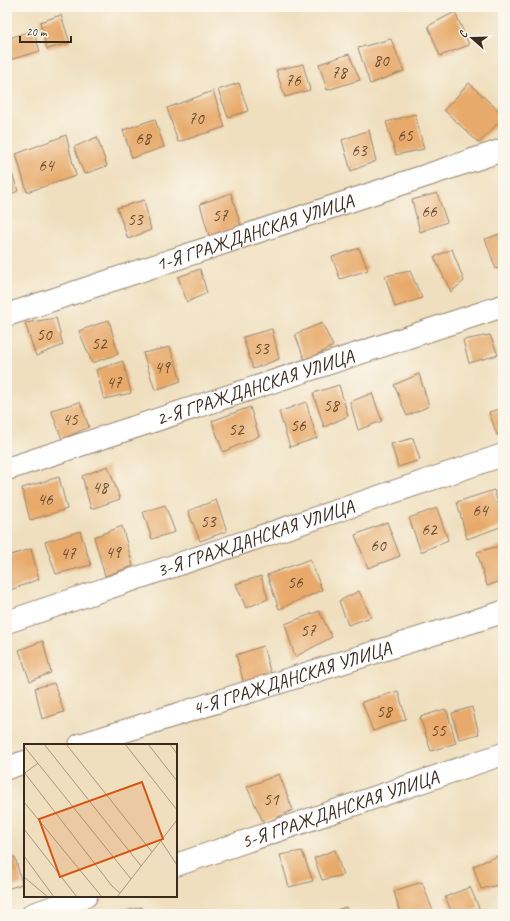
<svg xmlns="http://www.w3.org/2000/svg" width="510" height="921" font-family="Caveat,sans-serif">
  <rect width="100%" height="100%" fill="#fbf7ec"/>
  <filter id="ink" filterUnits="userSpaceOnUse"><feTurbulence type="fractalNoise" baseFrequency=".025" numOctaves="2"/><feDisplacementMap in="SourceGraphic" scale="8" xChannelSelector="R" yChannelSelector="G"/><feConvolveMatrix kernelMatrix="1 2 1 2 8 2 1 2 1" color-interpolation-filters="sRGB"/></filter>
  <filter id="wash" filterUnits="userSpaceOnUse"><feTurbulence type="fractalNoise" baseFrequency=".012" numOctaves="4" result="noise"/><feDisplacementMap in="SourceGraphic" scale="16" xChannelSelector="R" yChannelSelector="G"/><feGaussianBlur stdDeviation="0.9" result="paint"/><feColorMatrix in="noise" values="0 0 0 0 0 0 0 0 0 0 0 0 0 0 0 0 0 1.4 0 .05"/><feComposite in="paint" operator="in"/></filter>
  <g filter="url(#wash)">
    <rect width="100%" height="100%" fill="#efdfbe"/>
    <g id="blocks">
      <path fill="#e7aa6b" d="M455 12 469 45 440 56 428 26Z
        M61 15 70 43 47 49 40 22Z
        M33 30 40 51 9 60 7 48V39Z
        M391 39 404 71 370 84 358 48Z
        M349 54 360 80 327 90 319 64Z
        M303 64 310 90 285 97 276 70Z
        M239 83 248 111 228 117 218 90Z
        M469 83 503 115V118L479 143 444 110Z
        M213 91 225 127 178 142 167 108Z
        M415 114 424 149 396 155 386 122Z
        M155 119 164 147 132 158 123 130Z
        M369 130 376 161 351 171 342 140Z
        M66 135 76 176 27 192 16 154Z
        M97 137 107 166 84 174 74 147Z
        M9 165 18 191 7 196V166Z
        M231 193 241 226 209 236 200 204Z
        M437 193 447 222 420 232 412 200Z
        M144 200 151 230 128 239 117 208Z
        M503 233V266L496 269 485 239Z
        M359 248 368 270 340 279 332 257Z
        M452 249 464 281 451 292 434 257Z
        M200 269 207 293 187 302 178 277Z
        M410 271 422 298 395 307 385 276Z
        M56 318 63 345 36 356 25 323Z
        M109 320 118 354 92 363 79 331Z
        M322 323 333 346 305 361 295 334Z
        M272 329 279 359 253 369 243 337Z
        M490 335 498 355 469 363 463 340Z
        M170 347 181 381 155 390 143 353Z
        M123 361 131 393 104 399 96 370Z
        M419 374 429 406 407 416 394 385Z
        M339 385 348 416 324 427 313 393Z
        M372 393 382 421 358 430 350 402Z
        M80 402 89 427 62 439 51 410Z
        M306 402 317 438 290 447 279 412Z
        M250 407 259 436 223 452 212 421Z
        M503 408V433L497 435 489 412Z
        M413 438 420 460 398 467 391 444Z
        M108 466 120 499 91 509 82 476Z
        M59 477 67 509 30 520 22 488Z
        M494 490 503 518V526L467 539 457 502Z
        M216 500 227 531 200 541 188 511Z
        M165 505 175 532 152 539 143 512Z
        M437 508 448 540 421 552 409 518Z
        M387 522 400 556 368 568 355 535Z
        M122 526 133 566 105 576 94 537Z
        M80 531 91 565 56 574 45 542Z
        M503 545V580L487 586 477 552Z
        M31 549 39 579 8 591 7 589V556Z
        M310 559 322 590 279 609 267 575Z
        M261 576 268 599 246 608 236 584Z
        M359 591 371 617 348 625 339 601Z
        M319 611 332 637 295 657 285 624Z
        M43 641 51 673 30 681 19 650Z
        M263 646 271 674 244 684 236 655Z
        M54 683 64 712 42 719 35 688Z
        M398 691 406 719 373 731 362 702Z
        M472 707 479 734 459 739 452 713Z
        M445 709 448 714 456 743 431 751 420 717Z
        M279 774 293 810 264 824 247 787Z
        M335 850 343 875 322 880 314 858Z
        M302 851 313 881 289 887 280 855Z
        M498 856 503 870V884L481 889 473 866Z
        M15 857 22 884 7 889V858Z
        M422 882 433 911 423 914H400L394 891Z
        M470 887 479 908 464 914H453L445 897Z
        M142 907 144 914H118L117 913Z
        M346 907 349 914H325Z"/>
    </g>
  </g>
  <g filter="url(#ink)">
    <use href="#blocks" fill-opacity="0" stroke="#95846e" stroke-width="1"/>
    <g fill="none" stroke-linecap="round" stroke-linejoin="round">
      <g stroke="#95846e" stroke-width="24">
        <g id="minor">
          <path id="s1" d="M7 315 503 150"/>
          <path id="s2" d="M7 469 503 306"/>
          <path id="s3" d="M7 622 503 455"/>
          <path id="s4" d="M80 745 503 612"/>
          <path d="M7 768 25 762"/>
          <path id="s5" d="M176 865 503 754"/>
          <path d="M33 914 86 896"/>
        </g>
      </g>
      <use href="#minor" stroke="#fff" stroke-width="22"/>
    </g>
  </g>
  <g text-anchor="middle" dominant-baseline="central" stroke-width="3" stroke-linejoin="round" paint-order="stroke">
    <g font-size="17" fill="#664a31">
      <text x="381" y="60">80</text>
      <text x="339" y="72">78</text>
      <text x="293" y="80">76</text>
      <text x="196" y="118">70</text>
      <text x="405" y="135">65</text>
      <text x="143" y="138">68</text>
      <text x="359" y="150">63</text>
      <text x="46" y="165">64</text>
      <text x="429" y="211">66</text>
      <text x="220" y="215">57</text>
      <text x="135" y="219">53</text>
      <text x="44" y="334">50</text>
      <text x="99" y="343">52</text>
      <text x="261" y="348">53</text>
      <text x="162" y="367">49</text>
      <text x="114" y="382">47</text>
      <text x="331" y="405">58</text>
      <text x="70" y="419">45</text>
      <text x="298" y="425">56</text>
      <text x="236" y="429">52</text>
      <text x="100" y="487">48</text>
      <text x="45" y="499">46</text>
      <text x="480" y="510">64</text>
      <text x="208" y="521">53</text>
      <text x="429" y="529">62</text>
      <text x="378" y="545">60</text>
      <text x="113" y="552">49</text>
      <text x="68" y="553">47</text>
      <text x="295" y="582">56</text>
      <text x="308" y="630">57</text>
      <text x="384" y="711">58</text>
      <text x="438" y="730">55</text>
      <text x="271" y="799">51</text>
    </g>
    <g font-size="19" fill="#3b2a1e" stroke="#fbf7ec">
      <text stroke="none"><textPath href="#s1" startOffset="261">1-Я ГРАЖДАНСКАЯ УЛИЦА</textPath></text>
      <text stroke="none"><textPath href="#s2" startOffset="261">2-Я ГРАЖДАНСКАЯ УЛИЦА</textPath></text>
      <text stroke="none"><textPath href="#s3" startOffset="262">3-Я ГРАЖДАНСКАЯ УЛИЦА</textPath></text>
      <text stroke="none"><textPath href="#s4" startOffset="222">4-Я ГРАЖДАНСКАЯ УЛИЦА</textPath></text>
      <text stroke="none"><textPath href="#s5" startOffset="173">5-Я ГРАЖДАНСКАЯ УЛИЦА</textPath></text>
    </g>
  </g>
  <g transform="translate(24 744)">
    <rect width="153" height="153" fill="#efdfbe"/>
    <path fill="none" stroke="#a7977e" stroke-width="1" d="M20 0 117 122M42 0 128 108M101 0 153 66M124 0 153 37M146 0 153 10M0 2 107 135M0 28 88 142 96 149M1 29 14 19M0 58 78 153M0 85 53 153M137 97 153 121M0 112 30 153M0 133 24 153M93 153 153 76"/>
    <path fill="#d7540e" fill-opacity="0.15" stroke="#d7540e" stroke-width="2" d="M118 38 139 95 36 133 15 75Z"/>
    <rect width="153" height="153" fill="none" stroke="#3b2a1e" stroke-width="2"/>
  </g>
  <rect width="510" height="921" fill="none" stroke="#fbf7ec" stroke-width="24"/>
  <g transform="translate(472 38) rotate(290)" stroke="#fbf7ec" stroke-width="3" paint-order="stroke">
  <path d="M0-3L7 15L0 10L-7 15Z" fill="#3b2a1e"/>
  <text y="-6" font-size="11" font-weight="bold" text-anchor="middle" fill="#3b2a1e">С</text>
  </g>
  <path d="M20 36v6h51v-6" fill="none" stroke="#3b2a1e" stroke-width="2"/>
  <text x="26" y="36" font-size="12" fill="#3b2a1e" stroke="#fbf7ec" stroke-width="3" paint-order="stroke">20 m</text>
</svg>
